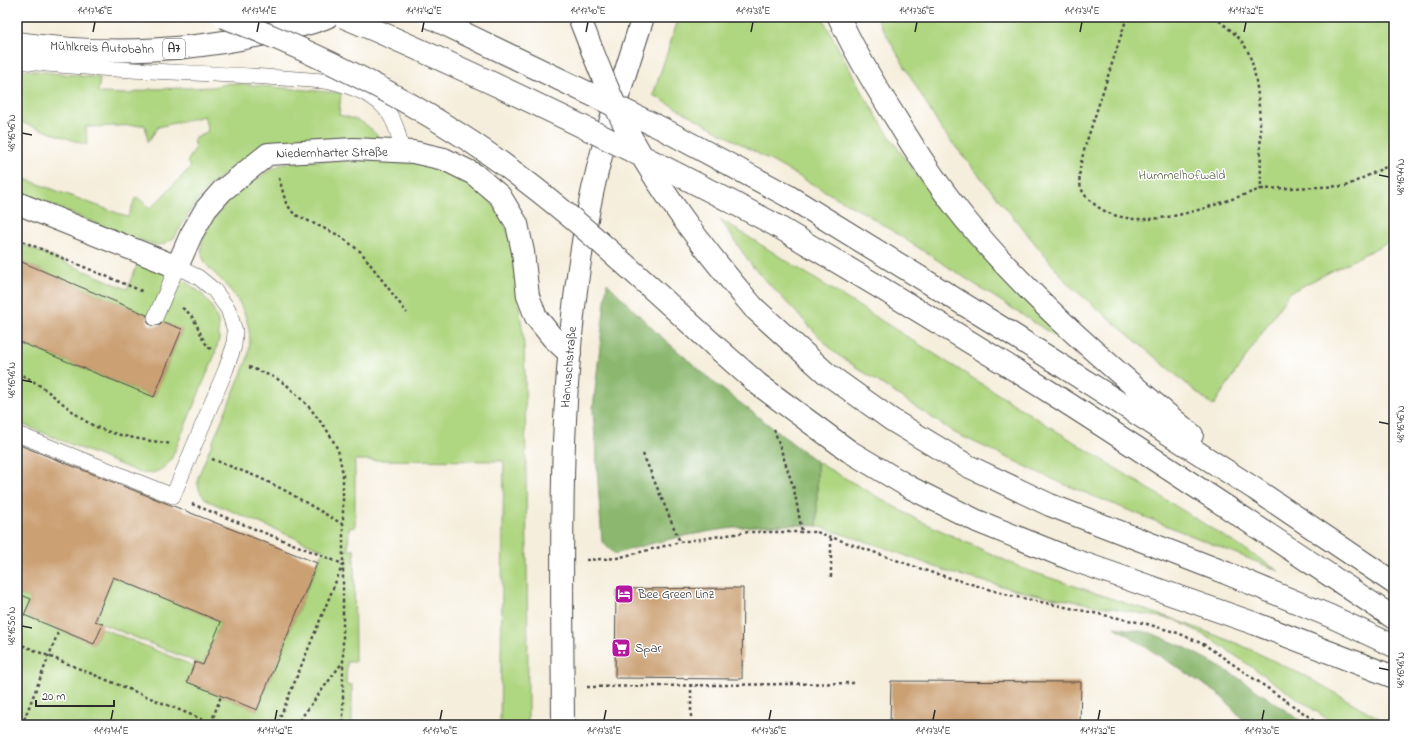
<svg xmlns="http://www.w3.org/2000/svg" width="1411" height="742" font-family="'Indie Flower',sans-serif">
  <rect width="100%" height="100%" fill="#fff"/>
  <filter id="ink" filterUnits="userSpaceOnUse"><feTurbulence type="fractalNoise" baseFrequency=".025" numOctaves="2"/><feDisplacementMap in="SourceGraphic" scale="8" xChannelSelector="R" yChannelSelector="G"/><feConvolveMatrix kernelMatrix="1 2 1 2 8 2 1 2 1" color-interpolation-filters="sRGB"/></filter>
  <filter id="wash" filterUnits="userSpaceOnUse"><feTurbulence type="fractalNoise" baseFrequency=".012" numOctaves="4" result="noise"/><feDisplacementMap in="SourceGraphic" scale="16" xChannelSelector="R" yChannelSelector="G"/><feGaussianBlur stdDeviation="0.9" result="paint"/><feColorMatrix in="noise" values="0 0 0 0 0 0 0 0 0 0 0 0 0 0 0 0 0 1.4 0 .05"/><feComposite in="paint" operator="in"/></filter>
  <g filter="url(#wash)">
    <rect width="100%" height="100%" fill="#f5eedc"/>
    <path fill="#afd680" stroke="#6d8056" d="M679 17H822C845 61 868 105 896 146 947 218 1007 282 1069 345L866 214 653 95Z
      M876 17H1394V239L1289 293 1213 406 1069 285 941 129Z
      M17 69 100 78 98 93 129 94 151 89 213 87 229 83 341 93 339 115C361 120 366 122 381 140H295L271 143 258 148 208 187 191 209 175 237 164 244 157 245 129 237 17 191V176L128 217 135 199 139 198 150 209 191 167 187 162 196 147 193 140 208 131 204 116 158 127 148 142 145 125 86 127 87 145 17 121Z
      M371 159C420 162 461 165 494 206 513 230 514 262 517 291 519 309 523 328 524 347 526 388 525 429 526 470 527 555 528 640 528 725H500L504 461 355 460V528L349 527 348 550H354L355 662H347L346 684 352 685V725H17V593L31 599 24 615 94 644 101 628 194 666 187 682 257 710 323 550 208 501C200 494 197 488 198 477L247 360C255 331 245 305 224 283 218 276 208 269 204 260 187 229 255 175 280 165 285 162 293 163 298 162 323 160 347 160 371 159Z
      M720 219 1279 571 1061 483 955 433 835 353 752 266Z
      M17 242 127 289 138 263 186 282 201 293 212 307 218 321 219 339 214 357 171 460C162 471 152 476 138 472L17 422V341L154 397 182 330 17 260Z
      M817 462 916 519 1024 569 1176 620 1243 646 1309 678 1391 725H1336L1211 639 1176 620 1029 593 951 573 883 547 817 526Z
      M113 577 221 622 203 665 95 621Z"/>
    <path fill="#8bb76e" stroke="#5b714c" d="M607 283 657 333 717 385 817 462V526C748 521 680 534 615 554L602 542 593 409Z
      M1115 627 1151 633 1186 648 1237 677 1307 725H1248L1220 695Z"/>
    <g id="blocks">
      <path fill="#cba073" d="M17 260 147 315 148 323 152 326 160 325 163 322 182 329 154 397 17 341Z
        M17 444 317 563 257 710 187 682 195 662 203 665 221 622 113 577 95 621 103 624 94 644 24 615 31 599 17 593Z
        M743 588 742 679 615 678 616 589Z
        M891 681 1081 682 1080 725H890Z"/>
    </g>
  </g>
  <g filter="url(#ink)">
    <use href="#blocks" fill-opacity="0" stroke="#494846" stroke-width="1"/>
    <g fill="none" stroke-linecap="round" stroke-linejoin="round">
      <g stroke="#494846" stroke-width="16">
        <path id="lane" d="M17 61C122 73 229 72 334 82 375 93 397 108 401 151
          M17 434 173 496 226 369 234 346 235 331 228 309 214 290 198 277 177 267 155 318"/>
      </g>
      <g stroke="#494846" stroke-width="24">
        <path id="street" d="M17 203 177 267 191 235 206 209 222 191 268 154 354 149 413 152 444 159 474 174 500 196 517 224 523 252 528 296 536 317 552 337 570 354"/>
      </g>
      <g stroke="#494846" stroke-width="24">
        <path id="secondary" d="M563 725C562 552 556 378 589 208 602 142 623 80 643 17"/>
      </g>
      <g stroke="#494846" stroke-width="24">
        <path id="highway" d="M839 17C855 53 874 84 895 117 916 152 939 187 965 219 1031 300 1112 368 1192 435
          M17 43C99 55 179 53 260 35 283 30 306 26 327 17
          M788 196 1007 331 1255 489 1394 583
          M770 222C865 278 960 335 1053 394 1168 467 1281 543 1394 618
          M754 308 826 373 892 420 968 466 1050 505 1226 573 1330 616 1394 646
          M715 346 758 384 849 451 911 488 977 521 1071 559 1256 624 1394 677"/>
      </g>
      <path stroke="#494846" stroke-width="2.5" stroke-dasharray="3 3" stroke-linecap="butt" d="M1127 17C1117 48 1107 79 1097 110 1092 127 1076 167 1080 183 1081 192 1087 198 1093 203 1135 240 1215 204 1261 189 1260 154 1264 68 1242 42 1235 33 1224 25 1215 17
        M1218 19 1230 17
        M279 178 286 203 294 214 340 236 361 252 407 313
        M1261 189 1346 186 1394 163
        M17 239 144 292
        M182 308C200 318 198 340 212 350
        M249 367 276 378 288 386 310 408 329 433 338 450 343 474V564L277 725
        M17 373C44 384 63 406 87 422 109 436 146 440 172 444
        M774 429 794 489 802 532
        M643 454 680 542
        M212 459 260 478 286 491 344 525
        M192 504 343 564V725
        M586 560 617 558 680 542 748 532H817L930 572 1012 596 1147 624 1178 633 1205 645 1321 725
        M831 577V537
        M17 643 211 723 221 696
        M691 684V720
        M587 687 854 683
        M22 725 59 630
        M210 725 211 723 215 725
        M296 725 342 663"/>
      <use href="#lane" stroke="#fff" stroke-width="15"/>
      <use href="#street" stroke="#fff" stroke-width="22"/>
      <use href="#secondary" stroke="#fff" stroke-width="22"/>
      <use href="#highway" stroke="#fff" stroke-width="22"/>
      <g stroke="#494846" stroke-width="24" stroke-linecap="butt">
        <path id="highway-bridge" d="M224 17C305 48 386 87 459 134 553 194 633 272 715 346
          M344 17C489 78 631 149 770 222
          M430 17 663 129 788 196
          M579 17C595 57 610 99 631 137 665 199 708 254 754 308"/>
      </g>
      <use href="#highway-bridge" stroke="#fff" stroke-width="22"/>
    </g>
  </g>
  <path fill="none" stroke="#2b2b2b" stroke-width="1.5" d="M93 32 95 22M257 32 259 22M422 32 424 22M586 32 588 22M751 32 753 22M915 32 917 22M1080 32 1082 22M1244 32 1246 22M22 133 32 135M1379 175 1389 177M22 380 32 382M1379 422 1389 424M22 626 32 628M1379 668 1389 670M111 720 113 710M275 720 277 710M440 720 442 710M604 720 606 710M769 720 771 710M933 720 935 710M1098 720 1100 710M1262 720 1264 710"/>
  <defs>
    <g id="hotel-square" transform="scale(1)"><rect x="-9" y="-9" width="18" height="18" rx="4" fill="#b5179e" stroke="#fff"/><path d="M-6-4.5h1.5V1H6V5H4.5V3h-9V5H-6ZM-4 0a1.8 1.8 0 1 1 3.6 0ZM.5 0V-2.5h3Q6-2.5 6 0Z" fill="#fff"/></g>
    <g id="supermarket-square" transform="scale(1)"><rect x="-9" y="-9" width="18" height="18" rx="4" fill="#b5179e" stroke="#fff"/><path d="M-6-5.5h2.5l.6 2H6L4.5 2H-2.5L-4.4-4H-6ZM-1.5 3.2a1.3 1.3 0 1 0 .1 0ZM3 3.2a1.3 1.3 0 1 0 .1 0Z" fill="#fff"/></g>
  </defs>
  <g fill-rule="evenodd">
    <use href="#hotel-square" x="624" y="594"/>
    <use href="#supermarket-square" x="621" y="648"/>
  </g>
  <g text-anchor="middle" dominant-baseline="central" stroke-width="3" stroke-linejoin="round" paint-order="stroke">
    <rect fill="#fff" stroke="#6b6b6b" stroke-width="1" x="163" y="39" width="22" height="20" rx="3"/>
    <g font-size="12" font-weight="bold" fill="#2b2b2b">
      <text x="174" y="49">A7</text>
    </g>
    <g font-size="13" fill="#2b2b2b" stroke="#fff">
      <text transform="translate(102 48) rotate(2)">Mühlkreis Autobahn</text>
      <text transform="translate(332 153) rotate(-1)">Niedernharter Straße</text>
      <text transform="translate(569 367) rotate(-85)">Hanuschstraße</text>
    </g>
    <g font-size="13" fill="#535e44" stroke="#fff">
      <text x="1182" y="175">Hummelhofwald</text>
    </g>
    <g font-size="13" fill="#2b2b2b" stroke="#fff" text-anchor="start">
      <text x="638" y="594">Bee Green Linz</text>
      <text x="635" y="648">Spar</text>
    </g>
  </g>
  <rect width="1411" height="742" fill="none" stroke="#fff" stroke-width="44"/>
  <path d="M36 700v6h78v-6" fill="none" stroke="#2b2b2b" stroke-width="2"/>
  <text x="42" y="700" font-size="12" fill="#2b2b2b" stroke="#ffffff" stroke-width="3" paint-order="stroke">20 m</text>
  <rect x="22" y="22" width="1367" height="698" fill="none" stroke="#2b2b2b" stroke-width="1.5"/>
  <g font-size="10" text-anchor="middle" fill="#2b2b2b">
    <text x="95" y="14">14°17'46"E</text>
    <text x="259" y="14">14°17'44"E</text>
    <text x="424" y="14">14°17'42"E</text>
    <text x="588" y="14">14°17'40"E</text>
    <text x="753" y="14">14°17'38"E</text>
    <text x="917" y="14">14°17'36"E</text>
    <text x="1082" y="14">14°17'34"E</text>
    <text x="1246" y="14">14°17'32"E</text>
    <text transform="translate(11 133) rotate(-90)" y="4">48°16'46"N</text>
    <text transform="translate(1400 177) rotate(-90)" y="4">48°16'44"N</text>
    <text transform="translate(11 380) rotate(-90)" y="4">48°16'48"N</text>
    <text transform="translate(1400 424) rotate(-90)" y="4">48°16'46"N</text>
    <text transform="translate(11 626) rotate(-90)" y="4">48°16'50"N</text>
    <text transform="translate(1400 670) rotate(-90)" y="4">48°16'48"N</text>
    <text x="111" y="734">14°17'44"E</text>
    <text x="275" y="734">14°17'42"E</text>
    <text x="440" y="734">14°17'40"E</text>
    <text x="604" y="734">14°17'38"E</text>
    <text x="769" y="734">14°17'36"E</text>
    <text x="933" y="734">14°17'34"E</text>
    <text x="1098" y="734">14°17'32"E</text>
    <text x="1262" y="734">14°17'30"E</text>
  </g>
</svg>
